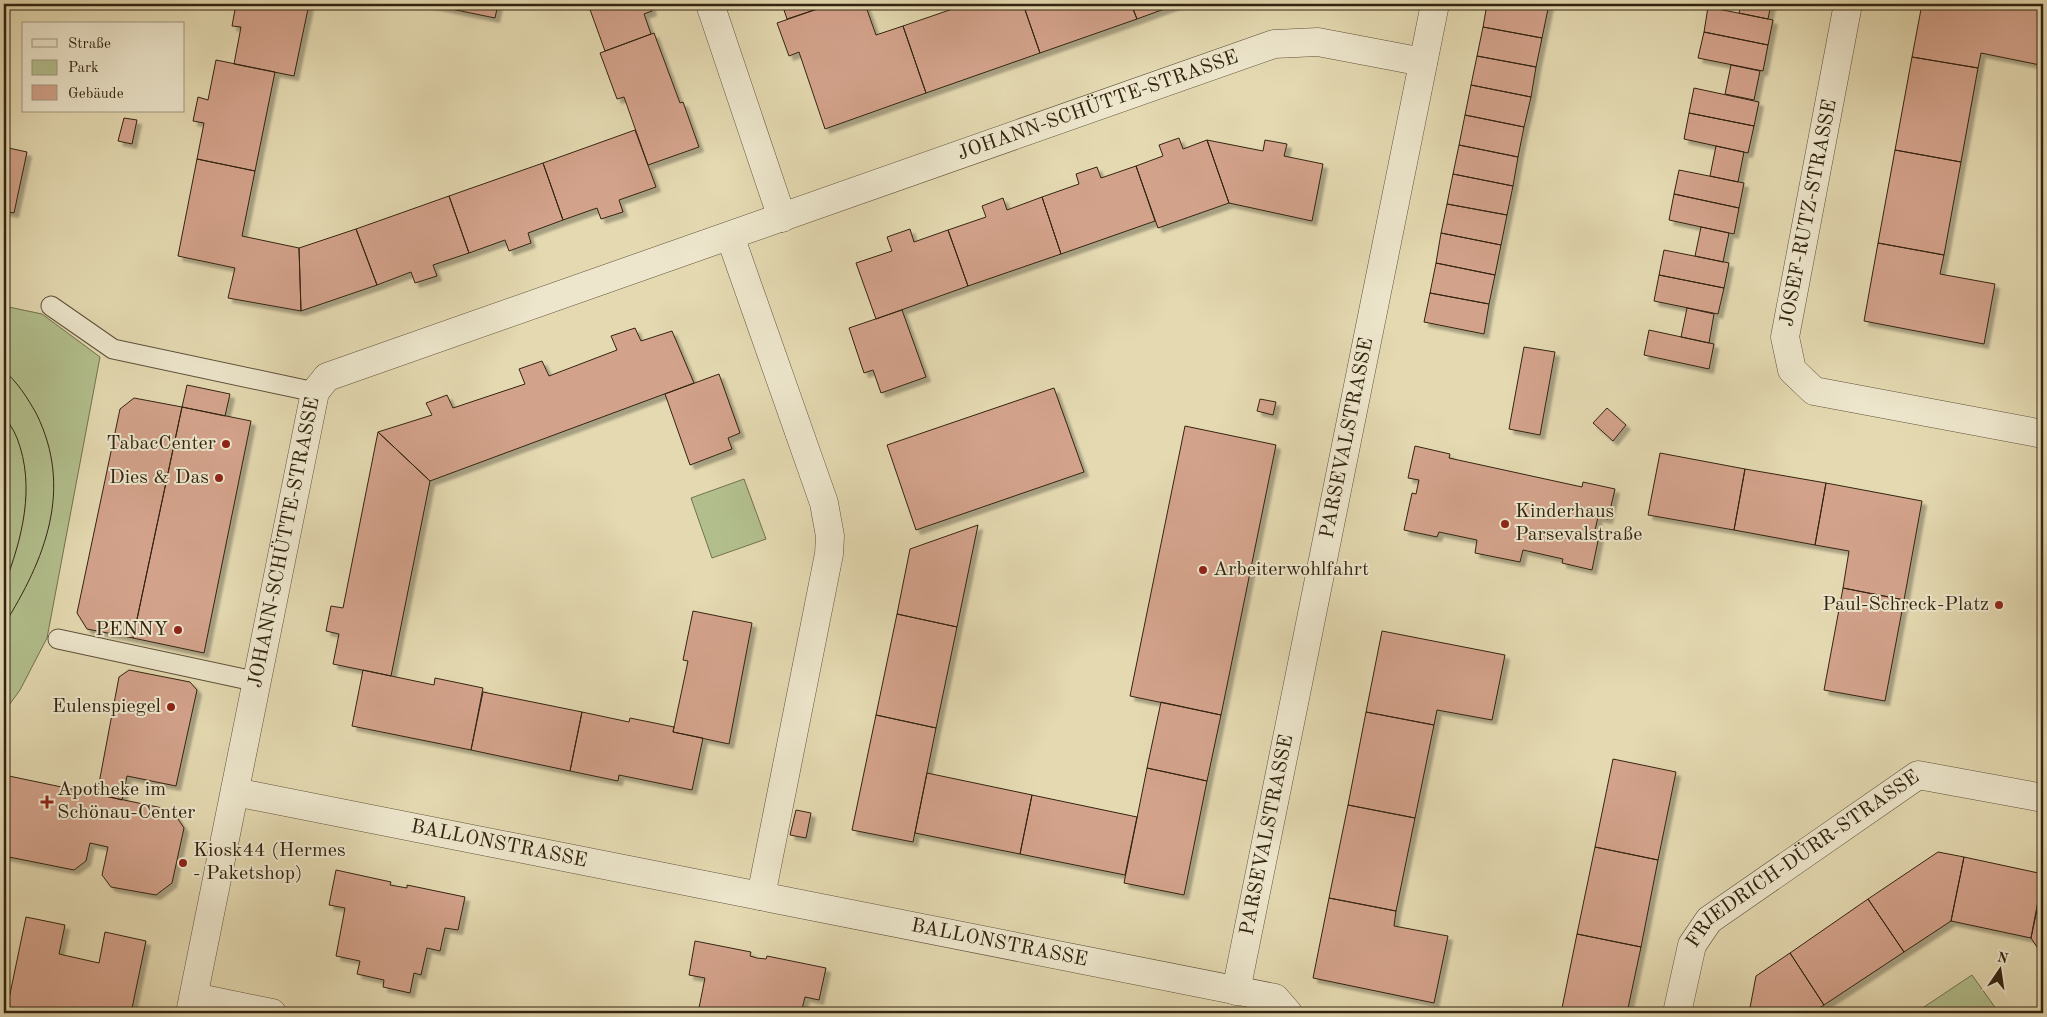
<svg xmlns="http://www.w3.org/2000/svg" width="2047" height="1017" font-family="'Old Standard TT',serif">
  <defs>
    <filter id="shadow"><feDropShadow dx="4.5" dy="4.5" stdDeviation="1" flood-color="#0004"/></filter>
  </defs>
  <rect width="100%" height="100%" fill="#e4d9b1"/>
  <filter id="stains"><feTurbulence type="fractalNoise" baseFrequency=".004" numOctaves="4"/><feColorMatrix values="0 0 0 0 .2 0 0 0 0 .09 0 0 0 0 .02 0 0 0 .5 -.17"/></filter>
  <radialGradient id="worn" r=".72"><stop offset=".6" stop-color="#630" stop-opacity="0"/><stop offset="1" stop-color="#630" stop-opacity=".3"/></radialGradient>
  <path fill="#b2bf8d" stroke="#72724f" d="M4 306 42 314 100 357 47 638 20 690 4 712Z
    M744 479 766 539 712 558 691 498Z
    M1972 975 1999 1013H1915Z"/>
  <path fill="#d3a28b" stroke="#322411" filter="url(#shadow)" d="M236 4 245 5 246 4H309L294 76 234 64 241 27 232 26Z
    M427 4H498L495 18Z
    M588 4H650L652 11 644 14 651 34 605 51Z
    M782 4H832L787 19Z
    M832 4H865L876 35 903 26 926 93 825 129 799 52 789 56 777 23Z
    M967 4H1023L1040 53 926 93 903 26Z
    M1023 4H1131L1137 19 1040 53Z
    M1131 4H1178L1137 19Z
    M1487 4H1523L1548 9 1542 38 1483 27Z
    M1523 4H1549L1548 9Z
    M1741 4H1771L1768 19 1739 13Z
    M1922 4H2043V48L2040 65 1981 53 1978 68 1912 57Z
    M1708 7 1773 20 1768 45 1704 32Z
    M1483 27 1542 38 1536 67 1477 56Z
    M1704 32 1768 45 1763 71 1698 58Z
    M654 33 680 103 683 102 699 147 648 165 624 97 617 99 600 53Z
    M1477 56 1536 67 1531 97 1471 85Z
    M1912 57 1978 68 1961 162 1895 150Z
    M216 60 275 72 255 171 197 159 204 123 193 121 198 97 208 100Z
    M1731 65 1760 71 1754 100 1725 94Z
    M1471 85 1531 97 1524 127 1465 115Z
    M1694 88 1759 102 1754 126 1689 113Z
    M1689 113 1754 126 1748 153 1684 139Z
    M1465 115 1524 127 1518 157 1459 145Z
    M124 118 137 120 132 144 118 141Z
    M635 130 656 187 619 200 623 212 601 219 597 208 563 220 543 163Z
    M1179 138 1183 149 1207 140 1229 203 1158 228 1136 166 1163 156 1159 145Z
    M1207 140 1263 151 1265 140 1287 144 1284 156 1323 164 1312 221 1229 203Z
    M1459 145 1518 157 1513 186 1453 174Z
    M1716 146 1744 152 1738 182 1710 176Z
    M4 147 27 152 14 213 4 211Z
    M1895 150 1961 162 1944 255 1878 243Z
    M197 159 255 171 242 236 299 248 301 311 228 298 235 268 178 256Z
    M543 163 563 220 528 233 531 243 509 251 505 240 469 253 449 196Z
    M1136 166 1155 221 1061 254 1042 197 1079 184 1076 174 1097 167 1101 178Z
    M1679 170 1744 183 1739 208 1674 194Z
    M1453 174 1513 186 1507 215 1447 204Z
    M1674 194 1739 208 1734 234 1669 220Z
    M449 196 469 253 433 265 437 276 415 283 411 272 377 285 356 229Z
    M1042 197 1061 254 968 286 948 230 986 217 982 206 1003 198 1007 210Z
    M1447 204 1507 215 1501 245 1441 233Z
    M1701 227 1729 233 1723 262 1695 256Z
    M356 229 377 285 301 311 299 248Z
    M910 229 914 242 948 230 968 286 876 319 856 263 892 251 887 237Z
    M1441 233 1501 245 1495 275 1436 263Z
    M1878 243 1944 255 1940 274 1995 284 1984 344 1864 321Z
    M1664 250 1729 263 1724 288 1659 275Z
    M1436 263 1495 275 1489 304 1430 293Z
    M1659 275 1724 288 1718 314 1654 301Z
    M1430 293 1489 304 1484 334 1424 322Z
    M1687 308 1714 314 1709 343 1681 337Z
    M902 310 926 377 881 393 873 370 864 373 849 328Z
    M635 328 641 341 672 331 694 383 430 481 378 432 432 415 426 403 447 395 453 408 525 384 519 369 542 361 549 376 617 350 611 336Z
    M1649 330 1714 344 1709 369 1644 355Z
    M1524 347 1555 352 1540 435 1509 429Z
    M719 374 740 433 728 438 732 449 690 465 665 394Z
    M187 385 230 394 225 416 182 407Z
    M1054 388 1084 472 916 530 887 445Z
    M134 398 182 407 133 638 87 629 77 613 120 409Z
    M1260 399 1276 402 1273 415 1257 411Z
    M182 407 251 421 204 653 133 638Z
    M1607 408 1626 425 1613 441 1593 423Z
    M1185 426 1276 445 1221 715 1130 696Z
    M378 432 430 481 391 676 333 664 339 634 326 631 331 606 343 608Z
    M1415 446 1450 454 1449 458 1582 487 1583 482 1615 489 1608 519 1598 517 1595 530 1600 531 1592 570 1562 563 1563 559 1523 550 1520 562 1475 553 1477 540 1439 532 1437 537 1404 530 1412 493 1416 494 1419 480 1408 478Z
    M1660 453 1745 469 1734 530 1648 515Z
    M1745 469 1826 483 1815 545 1734 530Z
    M1826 483 1922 501 1904 600 1843 588 1849 551 1815 545Z
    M978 525 957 627 897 614 910 549Z
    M1843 588 1904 600 1885 701 1824 690Z
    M693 611 752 623 729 744 673 732 688 661 683 660Z
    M897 614 957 627 936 728 876 715Z
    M1382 631 1505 655 1492 720 1437 710 1434 725 1366 712Z
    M129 670 190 682 197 690 176 786 127 776 122 800 97 794 119 677Z
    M363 670 434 685 435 678 483 688 471 750 352 726Z
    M483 692 582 712 570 771 471 750Z
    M1161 702 1221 715 1207 781 1147 768Z
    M582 712 629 722 630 718 674 727 673 732 703 738 692 790 619 775 618 781 570 771Z
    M1366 712 1434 725 1415 818 1348 805Z
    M876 715 936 728 913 842 852 830Z
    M1613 759 1676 772 1658 860 1595 847Z
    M1147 768 1207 781 1184 895 1124 883Z
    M927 773 1032 795 1020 854 915 833Z
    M4 775 172 810 184 828 172 883 156 895 111 887 102 875 108 847 90 843 86 861 74 870 4 856Z
    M1032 795 1137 817 1125 875 1020 854Z
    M1348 805 1415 818 1396 911 1329 898Z
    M796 810 811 813 806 838 790 835Z
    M1595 847 1658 860 1641 947 1577 934Z
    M1938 852 1964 857 1951 921 1904 952 1868 899Z
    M1964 857 2043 874 2031 938 1951 921Z
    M336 870 391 882 390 885 407 888V885L465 897 458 930 445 928 440 951 427 948 421 975 414 973 410 993 383 987 384 980 357 974 360 961 336 956 345 908 329 905Z
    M2043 882V956L2031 938Z
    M1329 898 1396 911 1394 926 1448 936 1434 1003 1313 978Z
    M1868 899 1904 952 1824 1005 1790 953Z
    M26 917 65 925 59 954 99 963 105 932 146 941 131 1013H6Z
    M1577 934 1641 947 1627 1013H1561Z
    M695 941 751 952 750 956 757 958 766 959 767 956 826 968 819 1000 805 997 801 1013H698L705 978 689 975Z
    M1790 953 1824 1005 1816 1010 1815 1013H1749L1756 976Z"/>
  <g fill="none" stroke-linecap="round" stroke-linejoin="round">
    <g stroke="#5e5139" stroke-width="21">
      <path id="lane" d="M51 306 113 349 315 392
        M58 639 258 682"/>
    </g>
    <g stroke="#5e5139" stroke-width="29">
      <g id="street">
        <path d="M710 4 782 218"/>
        <path d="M1848 4 1785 337 1792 370 1814 391 2043 434"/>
        <path d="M730 236 824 503 830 536 829 554 761 896"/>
        <path id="s1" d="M235 792 1275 998 1288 1013"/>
        <path id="s2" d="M1236 991 1435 4"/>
        <path d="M194 997 272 1013"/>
        <path id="s3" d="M190 1013 315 392 327 377 1274 44 1318 42 1423 62"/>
        <path id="s4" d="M1677 1013 1692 945 1709 920 1918 775 2043 798"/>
      </g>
    </g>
    <use href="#lane" stroke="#ede6cc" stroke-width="19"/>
    <use href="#street" stroke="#ede6cc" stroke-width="28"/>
    <path stroke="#322411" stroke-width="1" d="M4 371C17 381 28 399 36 413 74 489 45 559 4 625
      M4 415C8 422 14 430 17 438 36 487 22 539 4 586"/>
  </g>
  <g fill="#8f2418" stroke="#ede6cc" stroke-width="2">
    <circle cx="226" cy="444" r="5"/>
    <circle cx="219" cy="478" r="5"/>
    <circle cx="1505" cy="524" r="5"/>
    <circle cx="1203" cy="570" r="5"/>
    <circle cx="1999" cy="605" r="5"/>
    <circle cx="178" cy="630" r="5"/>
    <circle cx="171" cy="707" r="5"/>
    <path d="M44.5 794.5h5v5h5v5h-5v5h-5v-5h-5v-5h5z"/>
    <circle cx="183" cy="863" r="5"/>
  </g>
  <g text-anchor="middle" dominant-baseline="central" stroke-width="4" stroke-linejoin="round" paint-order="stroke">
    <g font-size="20" fill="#322411" stroke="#ede6cc">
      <text stroke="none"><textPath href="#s3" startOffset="1470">JOHANN-SCHÜTTE-STRASSE</textPath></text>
      <text transform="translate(1809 213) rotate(-79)">JOSEF-RUTZ-STRASSE</text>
      <text stroke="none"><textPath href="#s2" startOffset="564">PARSEVALSTRASSE</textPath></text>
      <text stroke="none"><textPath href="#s3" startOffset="480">JOHANN-SCHÜTTE-STRASSE</textPath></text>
      <text stroke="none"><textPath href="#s2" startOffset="159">PARSEVALSTRASSE</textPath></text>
      <text stroke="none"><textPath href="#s1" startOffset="269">BALLONSTRASSE</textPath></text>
      <text stroke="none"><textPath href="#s4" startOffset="211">FRIEDRICH-DÜRR-STRASSE</textPath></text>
      <text stroke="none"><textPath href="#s1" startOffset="779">BALLONSTRASSE</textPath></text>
    </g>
    <g font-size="20" fill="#322411" stroke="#ede6cc" text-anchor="end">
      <text x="216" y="444">TabacCenter</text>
      <text x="209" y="478">Dies &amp; Das</text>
      <text x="1515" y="512" text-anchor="start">Kinderhaus<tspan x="1515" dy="23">Parsevalstraße</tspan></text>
      <text x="1213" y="570" text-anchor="start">Arbeiterwohlfahrt</text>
      <text x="1989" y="605">Paul-Schreck-Platz</text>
      <text x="168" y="630">PENNY</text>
      <text x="161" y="707">Eulenspiegel</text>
      <text x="57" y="790" text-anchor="start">Apotheke im<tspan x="57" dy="23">Schönau-Center</tspan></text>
      <text x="193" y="851" text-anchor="start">Kiosk44 (Hermes<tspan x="193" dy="23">- Paketshop)</tspan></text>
    </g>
  </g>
  <rect width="2047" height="1017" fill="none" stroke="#e4d9b1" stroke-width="20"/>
  <rect x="5" y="5" width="2037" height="1007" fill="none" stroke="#322411" stroke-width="2.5"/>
  <rect x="10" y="10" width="2027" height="997" fill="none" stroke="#322411"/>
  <rect x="22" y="22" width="162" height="90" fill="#ede6cc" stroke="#a29881"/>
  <rect x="32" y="39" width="25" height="8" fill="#ede6cc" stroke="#a29881"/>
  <text x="68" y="48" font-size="15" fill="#322411">Straße</text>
  <rect x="32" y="60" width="25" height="15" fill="#b2bf8d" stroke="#a29881"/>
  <text x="68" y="72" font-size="15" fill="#322411">Park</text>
  <rect x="32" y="85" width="25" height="15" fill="#d3a28b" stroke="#a29881"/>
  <text x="68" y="98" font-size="15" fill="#322411">Gebäude</text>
  <g transform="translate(2000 970) rotate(13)" stroke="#ede6cc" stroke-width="4" paint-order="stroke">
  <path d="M0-4L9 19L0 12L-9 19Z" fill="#322411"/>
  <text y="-8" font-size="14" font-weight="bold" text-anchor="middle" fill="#322411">N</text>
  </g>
  <rect width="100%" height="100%" filter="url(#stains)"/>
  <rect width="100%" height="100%" fill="url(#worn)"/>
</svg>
